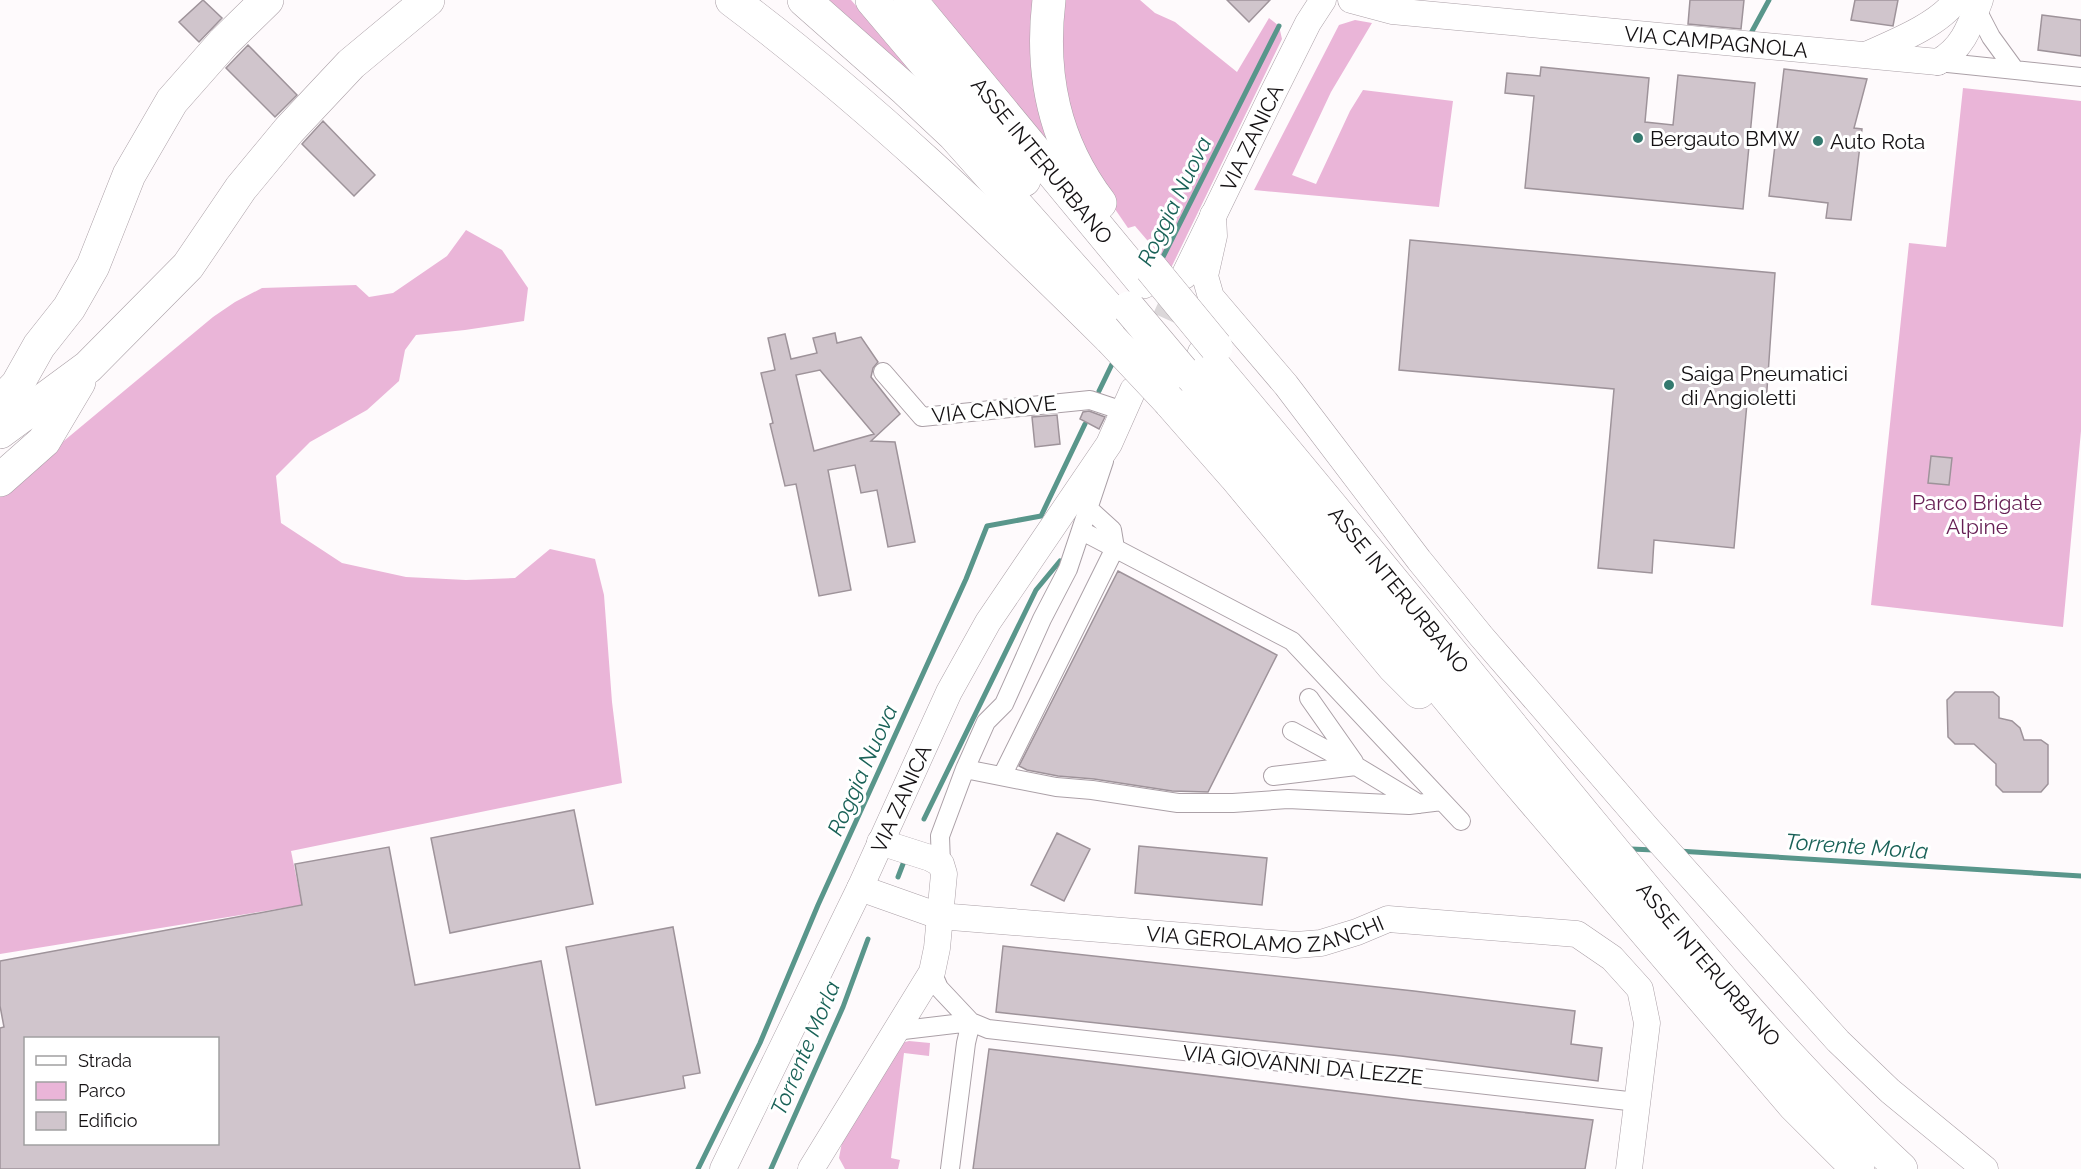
<svg xmlns="http://www.w3.org/2000/svg" width="2081" height="1169" font-family="Raleway,sans-serif">
  <rect width="100%" height="100%" fill="#fefafc"/>
  <path fill="#eab5d8" d="M819 0H851L936 97Z
    M932 0H1043L1065 171Z
    M1060 0H1140L1155 13 1175 22 1237 72 1269 18 1279 26 1282 39 1171 268 1135 226 1128 228 1073 148 1055 29Z
    M1355 20 1372 23 1331 92 1292 175 1316 184 1350 111 1363 90 1453 101 1439 207 1254 190 1339 25Z
    M1963 88 2081 101V431L2063 627 1871 605 1909 243 1946 247Z
    M466 230 502 250 528 288 524 321 465 330 416 335 405 350 399 381 367 410 310 442 276 476 281 523 342 563 406 577 466 580 515 578 550 549 595 559 604 595 612 702 622 783 291 851 302 905 0 954V494L213 317 235 302 262 288 356 285 369 297 393 293 447 256Z
    M909 1041 930 1043 929 1056 904 1053 891 1158 900 1160 898 1169H845L839 1158 842 1142 897 1044Z"/>
  <g fill="none" stroke-linecap="round" stroke-linejoin="round">
    <path stroke="#59968b" stroke-width="5" d="M1750 35 1769 0
      M1160 263 1279 26
      M1099 391 1115 358
      M924 819 1036 590 1060 561
      M1631 849 1654 850
      M1678 851 2081 876
      M898 877 903 864
      M698 1169 760 1043 818 905 966 579 987 526 1041 516 1085 424
      M771 1169 843 1007 868 939"/>
  </g>
  <path fill="#d0c5cc" stroke="#9e939a" stroke-width="1.5" fill-rule="evenodd" d="M203 0 222 18 199 42 179 22Z
    M1227 0H1270L1249 22Z
    M1690 0H1744L1741 29 1688 24Z
    M1855 0H1898L1893 26 1851 20Z
    M2042 15 2081 20V56L2038 50Z
    M248 45 297 95 275 117 226 68Z
    M1541 67 1649 78 1645 122 1673 125 1678 75 1755 83 1743 209 1525 188 1534 96 1505 93 1507 73 1540 76Z
    M1784 69 1867 79 1854 128 1862 129 1851 220 1826 218 1828 203 1769 196Z
    M323 121 375 175 354 196 302 144Z
    M1410 240 1775 273 1766 404 1747 403 1734 548 1654 540 1652 573 1598 568 1614 389 1399 370Z
    M835 333 837 343 861 337 878 362 873 368 871 377 900 414 871 441 895 442 915 542 888 547 877 490 861 493 855 465 828 470 851 590 819 596 796 484 785 486 770 424 773 423 761 373 775 370 768 338 785 334 791 359 817 353 813 338ZM820 370 874 434 814 451 796 375Z
    M1089 411 1105 417 1099 429 1080 419 1083 412Z
    M1057 415 1060 444 1035 447 1032 417Z
    M1931 456 1952 458 1949 485 1928 483Z
    M1118 571 1277 655 1208 792 1172 791 1094 779 1058 776 1027 770 1019 766Z
    M1955 692H1993L1999 697V718L2012 721 2020 728 2024 740H2041L2048 745V784L2041 792H2003L1996 785V764L1974 744H1955L1948 737 1947 700Z
    M574 810 593 904 450 933 431 838Z
    M1057 833 1090 849 1064 901 1031 885Z
    M1139 846 1267 858 1262 905 1135 893Z
    M389 847 415 985 541 961 580 1169H0V1028L4 1027 0 1006V961L302 905 295 864ZM26 1038H218V1143H26Z
    M673 927 700 1073 683 1076 685 1088 596 1105 566 947Z
    M1003 946 1414 991 1575 1011 1571 1044 1602 1048 1598 1081 1401 1056 996 1012Z
    M989 1049 1412 1100 1593 1120 1585 1169H973Z"/>
  <g fill="none" stroke-linecap="round" stroke-linejoin="round">
    <path stroke="#dbd7d9" stroke-width="26" stroke-dasharray="26 13" stroke-linecap="butt" d="M1149 354 1181 284"/>
    <g stroke="#aba0a7" stroke-width="20">
      <path id="street" d="M1977 10 1991 37 2015 70
        M1938 62 2081 77
        M883 372 922 417 1090 400 1123 411
        M1082 531 1292 641 1461 821
        M1309 698 1354 762
        M1292 731 1356 766 1419 804
        M965 769 1056 787 1092 790 1178 803H1233L1288 799 1409 805 1442 801
        M1002 776 1115 548 1112 530 1089 509
        M1273 776 1356 766
        M941 864 940 836 965 769 986 722 1004 704 1042 619 1068 569 1104 461
        M932 972 939 988 971 1022 988 1029 1637 1102
        M895 1031 971 1022
        M950 1169 966 1043 971 1022"/>
    </g>
    <g stroke="#aba0a7" stroke-width="27">
      <g id="secondary">
        <path id="s1" d="M1351 0 1392 11 1938 62"/>
        <path d="M1868 54C1895 42 1940 24 1956 0"/>
        <path d="M1938 62C1963 48 1970 26 1980 0"/>
        <path d="M1213 215 1214 236 1205 276 1211 297 1286 385 1419 560 1481 636 1648 829 1838 1041 1890 1091 1985 1169"/>
        <path id="s2" d="M1184 276 1273 93 1308 23 1323 0"/>
        <path id="s3" d="M860 888 939 916 1296 945 1321 943 1357 932 1388 919 1577 934 1612 958 1640 989 1647 1023 1629 1169"/>
        <path id="s4" d="M723 1169 860 888 949 692 988 622 1109 444 1133 390"/>
        <path d="M811 1169 932 972 937 948 944 874 941 864 930 858 880 842"/>
      </g>
    </g>
    <g stroke="#aba0a7" stroke-width="34">
      <g id="highway">
        <path d="M732 0C868 102 991 220 1111 339"/>
        <path d="M804 0 906 90 954 135 1117 318"/>
        <path d="M872 0 1024 180"/>
        <path id="s5" d="M910 0 1143 282"/>
        <path d="M1049 0C1040 75 1054 142 1100 203"/>
        <path id="s6" d="M1204 354C1333 506 1458 662 1585 816 1685 938 1785 1061 1901 1169"/>
        <path d="M1182 371 1367 594 1422 666 1513 776 1794 1105 1858 1169"/>
        <path d="M0 402 17 385 39 346 69 308 93 266 129 175 172 101 224 42 267 0"/>
        <path d="M1170 402 1235 476 1393 666 1419 692"/>
        <path d="M0 432 88 367 188 266 241 188 289 130 351 64 428 0"/>
        <path d="M0 480 44 441 79 382"/>
      </g>
    </g>
    <use href="#street" stroke="#fff" stroke-width="18"/>
    <use href="#secondary" stroke="#fff" stroke-width="26"/>
    <use href="#highway" stroke="#fff" stroke-width="33"/>
    <g stroke="#aba0a7" stroke-width="34" stroke-linecap="butt">
      <path id="highway-bridge" d="M1151 268 1216 347
        M1129 308 1182 371
        M1111 339 1170 402"/>
    </g>
    <use href="#highway-bridge" stroke="#fff" stroke-width="33"/>
  </g>
  <g fill="#33796e" stroke="#fff" stroke-width="2">
    <circle cx="1638" cy="138" r="6"/>
    <circle cx="1818" cy="141" r="6"/>
    <circle cx="1669" cy="385" r="6"/>
  </g>
  <g text-anchor="middle" dominant-baseline="central" stroke-width="6" stroke-linejoin="round" paint-order="stroke">
    <g font-size="21" fill="#141113" stroke="#fff">
      <text stroke="none"><textPath href="#s1" startOffset="368">VIA CAMPAGNOLA</textPath></text>
      <text stroke="none"><textPath href="#s2" startOffset="154">VIA ZANICA</textPath></text>
      <text stroke="none"><textPath href="#s5" startOffset="208">ASSE INTERURBANO</textPath></text>
      <text transform="translate(994 409) rotate(-6)">VIA CANOVE</text>
      <text stroke="none"><textPath href="#s6" startOffset="306">ASSE INTERURBANO</textPath></text>
      <text stroke="none"><textPath href="#s4" startOffset="411">VIA ZANICA</textPath></text>
      <text stroke="none"><textPath href="#s3" startOffset="412">VIA GEROLAMO ZANCHI</textPath></text>
      <text stroke="none"><textPath href="#s6" startOffset="792">ASSE INTERURBANO</textPath></text>
      <text transform="translate(1303 1065) rotate(6)">VIA GIOVANNI DA LEZZE</text>
    </g>
    <g font-size="21" fill="#141113" stroke="#fff" text-anchor="start">
      <text x="1650" y="138">Bergauto BMW</text>
      <text x="1830" y="141">Auto Rota</text>
      <text x="1681" y="373">Saiga Pneumatici<tspan x="1681" dy="24">di Angioletti</tspan></text>
    </g>
    <g font-size="21" fill="#661f54" stroke="#fff">
      <text x="1977" y="502">Parco Brigate<tspan x="1977" dy="24">Alpine</tspan></text>
    </g>
    <g font-size="22" font-style="italic" fill="#1a6258" stroke="#fff">
      <text transform="translate(1174 201) rotate(-64)">Roggia Nuova</text>
      <text transform="translate(862 770) rotate(-66)">Roggia Nuova</text>
      <text transform="translate(1857 846) rotate(4)">Torrente Morla</text>
      <text transform="translate(805 1048) rotate(-67)">Torrente Morla</text>
    </g>
  </g>
  <rect x="24" y="1037" width="195" height="108" fill="#ffffff" stroke="#a1a0a1" stroke-width="1.5"/>
  <rect x="36" y="1056" width="30" height="9" fill="#ffffff" stroke="#a1a0a1" stroke-width="1.5"/>
  <text x="78" y="1067" font-size="18" fill="#141113">Strada</text>
  <rect x="36" y="1082" width="30" height="18" fill="#eab5d8" stroke="#a1a0a1" stroke-width="1.5"/>
  <text x="78" y="1097" font-size="18" fill="#141113">Parco</text>
  <rect x="36" y="1112" width="30" height="18" fill="#d0c5cc" stroke="#a1a0a1" stroke-width="1.5"/>
  <text x="78" y="1127" font-size="18" fill="#141113">Edificio</text>
</svg>
